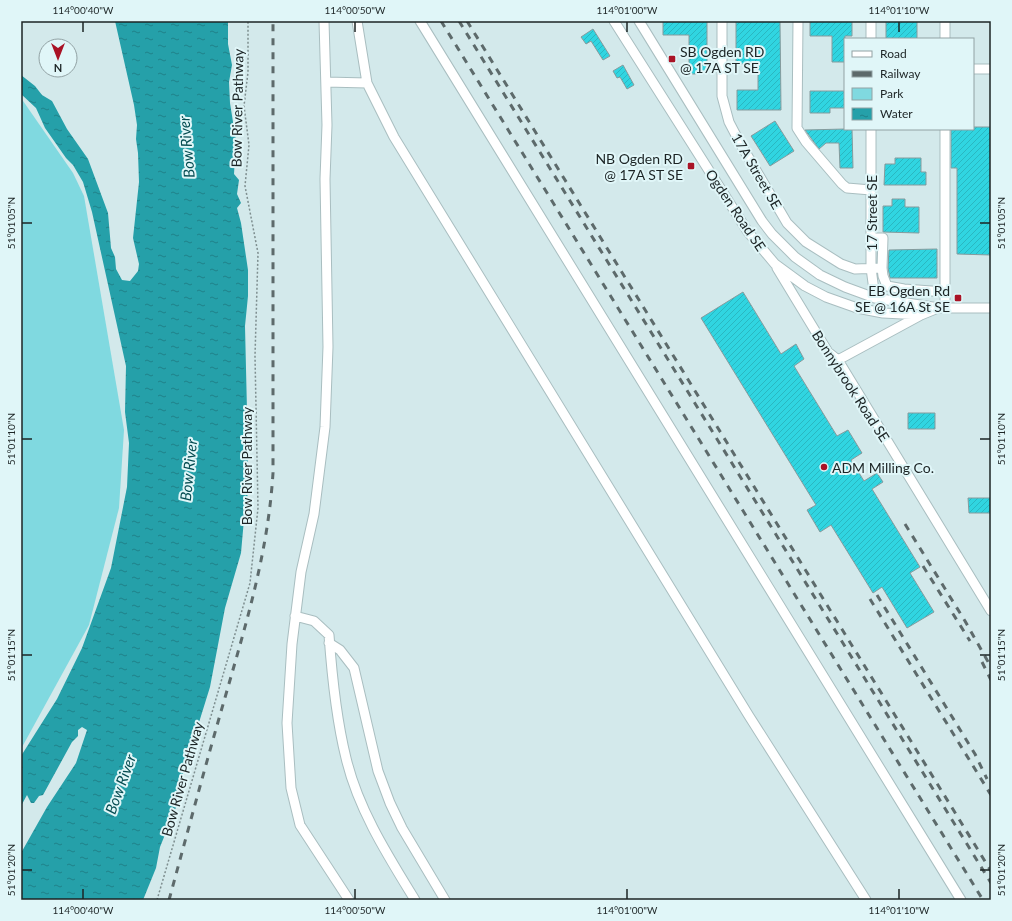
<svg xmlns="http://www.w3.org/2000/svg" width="1012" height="921" font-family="Lato,sans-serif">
  <defs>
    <pattern id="water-ripples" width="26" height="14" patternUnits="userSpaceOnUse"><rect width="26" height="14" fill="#25a0a9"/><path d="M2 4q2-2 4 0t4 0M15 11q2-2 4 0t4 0" fill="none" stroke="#1f8289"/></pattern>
    <pattern id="building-hatch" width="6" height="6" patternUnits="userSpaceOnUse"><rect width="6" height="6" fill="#30d5e1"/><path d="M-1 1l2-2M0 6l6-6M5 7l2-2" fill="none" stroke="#2ab7c1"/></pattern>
  </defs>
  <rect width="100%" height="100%" fill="#d3e9eb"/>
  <path fill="#80d9e0" d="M21 98 73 173 84 196 124 430 119 508 89 625 21 749Z"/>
  <path fill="url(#water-ripples)" d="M115 21H228V44L232 65 229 82 230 103 236 141 234 174 239 180 237 194 241 203 237 208 241 223 248 270V296L245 326 247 411 244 428 247 442 249 488 245 508 241 553 225 608 210 687 183 774 181 795 160 847 156 868 143 900H21V853L47 807 76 763 87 730 82 727 78 730V736L72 742 43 795 39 796 34 803H31L27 795 21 806V756L57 699 82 648 111 568 127 487 129 443 125 412 126 366 92 212 83 182 73 165 66 158 45 128 36 108 21 94V75L35 86 42 95 52 101 67 129 88 159 108 213 111 248 115 257 116 269 122 280 130 281 138 271 139 264 133 238 139 182 138 153 136 139 137 125 134 105Z"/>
  <path fill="url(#building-hatch)" stroke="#869b9d" d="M663 21H707V74H689V35H663Z
    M736 21H780L781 110H737V90H758V64H736Z
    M810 21H852V36H845V62H832V36H810Z
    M886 21H917V39H886Z
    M593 29 610 56 603 60 591 41 586 44 581 37Z
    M623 65 634 85 627 89 620 77 617 78 613 71Z
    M810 91H845V108H830V113H810Z
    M775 121 794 151 770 166 751 136Z
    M973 127H991V255L957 254V168H951V129H973Z
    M845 129H852L853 168H840L839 143H826L819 149 805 130Z
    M895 158H921V172H926V185H884L885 164H895Z
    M892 199H905V207H919V233L883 232V206H892Z
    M937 249V278H890L888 268 889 250Z
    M743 292 781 354 796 344 804 359 794 366 837 436 848 430 862 453 851 460 864 481 877 473 883 482 872 489 920 567 910 573 934 612 907 628 882 587 873 593 831 525 820 532 807 510 816 505 701 318Z
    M908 413H935V429H908Z
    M968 498H991V513H969Z"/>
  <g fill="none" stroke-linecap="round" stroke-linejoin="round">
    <g stroke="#a9bec0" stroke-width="11">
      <path id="minor" d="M324 21 327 125 325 179 328 347 325 427 314 514 301 572 292 644 287 723 291 788 300 825 349 900
        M357 21 367 83 394 137 749 716 866 900
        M420 21 961 900
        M614 21 748 232 775 264 805 286 826 297 857 308 883 313 921 315 938 308
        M639 21 762 221 772 234 795 257 820 275 845 287 875 298 939 308H991
        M722 21V96L729 122 740 143 787 223 806 242 841 264 855 269 882 268 883 276 887 286 904 289 945 292
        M798 21 797 128 806 142 842 184 847 188 871 190
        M945 21V39
        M871 39V21
        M973 69H991
        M326 82 367 83
        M871 129V268L875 298
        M945 129V308
        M871 238H883L882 268
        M777 268 828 352 838 360 991 611
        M838 360 921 315
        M295 616 314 621 329 635C332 677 336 718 346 758 358 809 388 856 415 900
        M329 643 340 650 354 668 378 771 390 803 402 828 445 900"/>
    </g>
    <path stroke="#7e8e8f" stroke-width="1.5" stroke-dasharray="2 2" stroke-linecap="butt" d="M157 900 250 583 258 508 255 356 258 253 245 186 249 145 244 106 248 72V21"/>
    <use href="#minor" stroke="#fff" stroke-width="9"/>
    <path stroke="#5d6a6b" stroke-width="3" stroke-dasharray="7 7" stroke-linecap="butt" d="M441 21 983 900
      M459 21 991 883
      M467 21 991 871
      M905 524 965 621 991 667
      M923 566 970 641
      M877 595 975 754 987 779
      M870 599 991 795
      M982 662 991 680
      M169 900C187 834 205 767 224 701 246 624 268 553 273 473V21"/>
  </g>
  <path fill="none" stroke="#1c2425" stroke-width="1.5" d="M83 22V32M355 22V32M627 22V32M899 22V32M22 223H32M980 223H990M22 439H32M980 439H990M22 655H32M980 655H990M22 870H32M980 870H990M83 889V899M355 889V899M627 889V899M899 889V899"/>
  <g fill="#a91326" stroke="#e0f6f8" stroke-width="1.5">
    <rect x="668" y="55" width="8" height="8" rx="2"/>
    <rect x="687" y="162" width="8" height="8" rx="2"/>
    <rect x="954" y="294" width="8" height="8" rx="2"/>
    <circle cx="824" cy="467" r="4"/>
  </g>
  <g text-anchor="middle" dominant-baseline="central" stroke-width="4" stroke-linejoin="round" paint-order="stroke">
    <g font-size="14" fill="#1c2425" stroke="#e0f6f8" text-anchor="start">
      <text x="680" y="51">SB Ogden RD<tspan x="680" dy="16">@ 17A ST SE</tspan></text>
      <text x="683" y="158" text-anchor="end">NB Ogden RD<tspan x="683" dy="16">@ 17A ST SE</tspan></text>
      <text x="950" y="290" text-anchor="end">EB Ogden Rd<tspan x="950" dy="16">SE @ 16A St SE</tspan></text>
      <text x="832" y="467">ADM Milling Co.</text>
    </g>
    <g font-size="14" fill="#1c2425" stroke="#e0f6f8">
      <text transform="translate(237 108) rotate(-89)">Bow River Pathway</text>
      <text transform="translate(757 171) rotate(60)">17A Street SE</text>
      <text transform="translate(736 210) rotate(56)">Ogden Road SE</text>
      <text transform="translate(871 213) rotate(-90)">17 Street SE</text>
      <text transform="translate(851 386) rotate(57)">Bonnybrook Road SE</text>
      <text transform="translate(246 466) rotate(-90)">Bow River Pathway</text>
      <text transform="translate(182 779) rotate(-74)">Bow River Pathway</text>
    </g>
    <g font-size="15" font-style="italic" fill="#054c51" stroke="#e0f6f8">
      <text transform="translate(186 147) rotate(-95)">Bow River</text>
      <text transform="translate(188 470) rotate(-84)">Bow River</text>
      <text transform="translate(120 784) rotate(-70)">Bow River</text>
    </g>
  </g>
  <rect width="1012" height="921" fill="none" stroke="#e0f6f8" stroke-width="44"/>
  <rect x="844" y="38" width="130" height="92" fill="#e0f6f8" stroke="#92a2a4"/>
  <rect x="852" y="51" width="20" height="6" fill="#ffffff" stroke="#92a2a4"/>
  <text x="880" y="58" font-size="12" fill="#1c2425">Road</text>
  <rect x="852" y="71" width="20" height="6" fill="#5d6a6b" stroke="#92a2a4"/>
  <text x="880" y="78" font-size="12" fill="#1c2425">Railway</text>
  <rect x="852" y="88" width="20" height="12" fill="#80d9e0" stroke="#92a2a4"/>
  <text x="880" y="98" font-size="12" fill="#1c2425">Park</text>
  <rect x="852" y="108" width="20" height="12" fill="url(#water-ripples)" stroke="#92a2a4"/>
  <text x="880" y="118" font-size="12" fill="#1c2425">Water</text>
  <g transform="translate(58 58) rotate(180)"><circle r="19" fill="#e0f6f8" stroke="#92a2a4"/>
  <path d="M0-3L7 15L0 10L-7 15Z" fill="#a91326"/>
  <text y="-6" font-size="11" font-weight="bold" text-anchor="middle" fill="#1c2425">N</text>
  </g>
  <rect x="22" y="22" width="968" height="877" fill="none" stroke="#1c2425" stroke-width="1.5"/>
  <g font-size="10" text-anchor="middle" fill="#1c2425">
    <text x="83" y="14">114°00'40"W</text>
    <text x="355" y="14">114°00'50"W</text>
    <text x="627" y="14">114°01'00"W</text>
    <text x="899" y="14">114°01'10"W</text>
    <text transform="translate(1001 223) rotate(-90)" y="4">51°01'05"N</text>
    <text transform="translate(11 223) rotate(-90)" y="4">51°01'05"N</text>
    <text transform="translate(1001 439) rotate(-90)" y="4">51°01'10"N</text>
    <text transform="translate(11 439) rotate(-90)" y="4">51°01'10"N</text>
    <text transform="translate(1001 655) rotate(-90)" y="4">51°01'15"N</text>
    <text transform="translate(11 655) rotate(-90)" y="4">51°01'15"N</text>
    <text transform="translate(1001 870) rotate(-90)" y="4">51°01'20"N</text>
    <text transform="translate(11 870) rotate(-90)" y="4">51°01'20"N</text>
    <text x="83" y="914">114°00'40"W</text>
    <text x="355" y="914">114°00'50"W</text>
    <text x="627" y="914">114°01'00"W</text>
    <text x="899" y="914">114°01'10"W</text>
  </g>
</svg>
